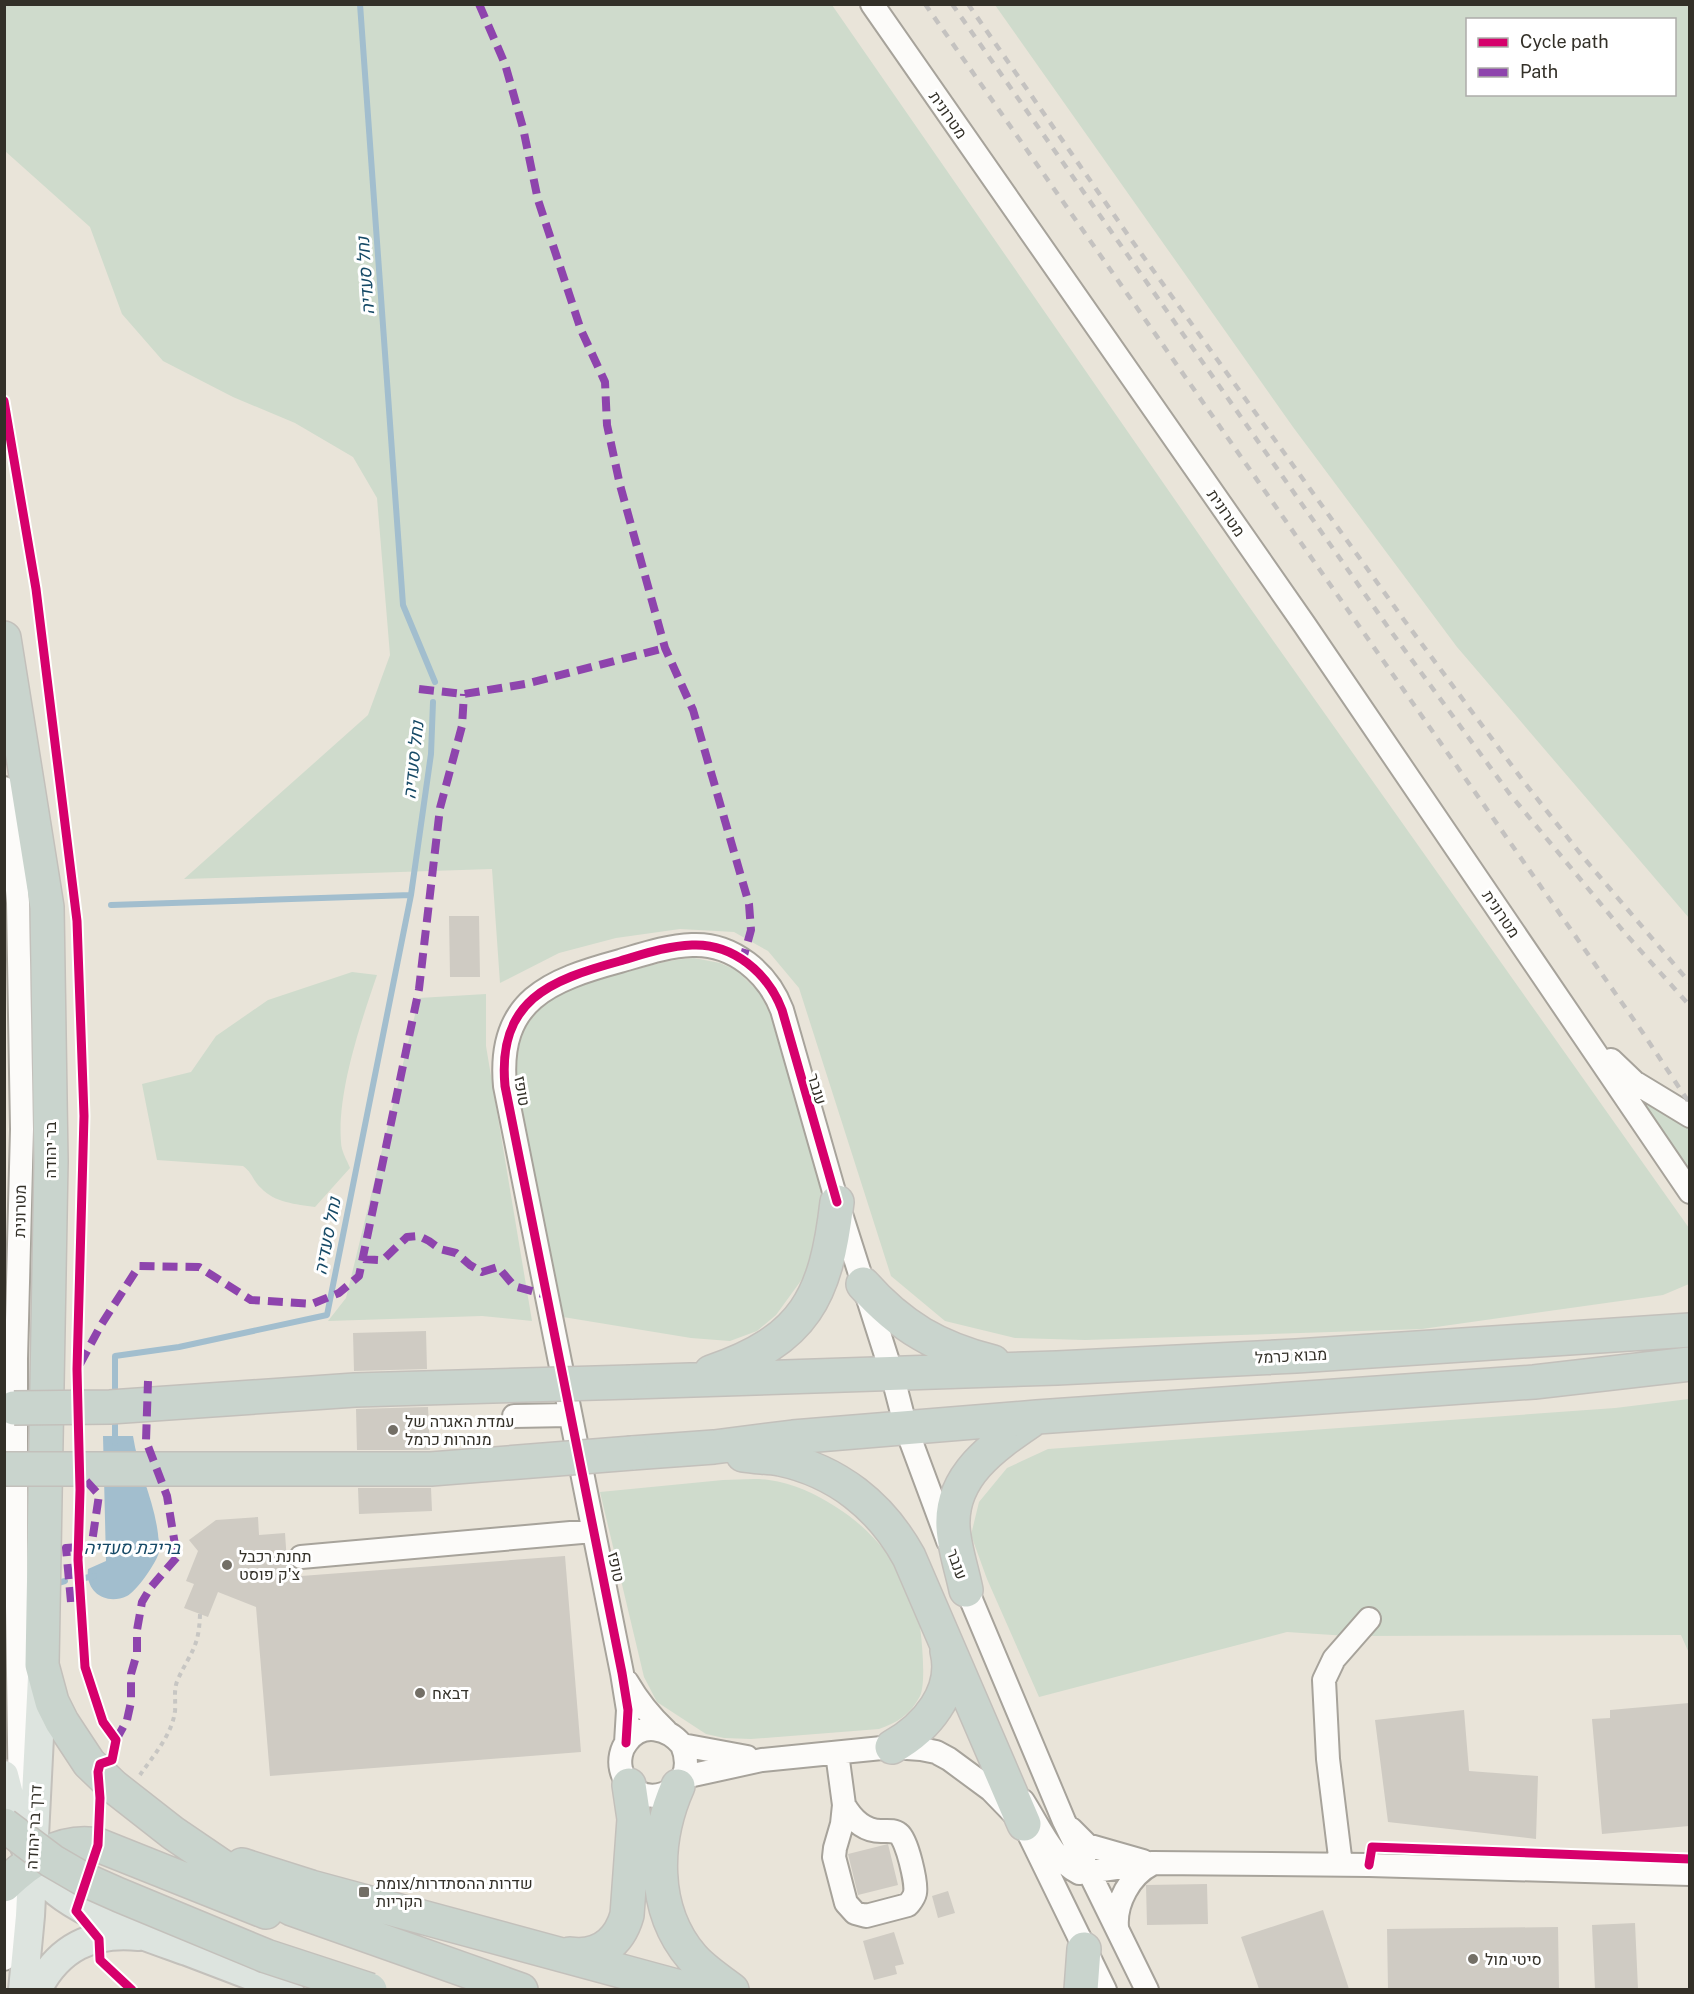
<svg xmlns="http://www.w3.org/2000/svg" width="1694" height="1994" font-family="'Public Sans',Heebo,sans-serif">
  <rect width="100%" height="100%" fill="#e9e4d9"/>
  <path fill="#cfdbcc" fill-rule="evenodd" d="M5 4 832 5 1243 598 1689 1228V1284L1663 1295 1422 1329 1085 1340 1015 1338 945 1321 891 1276 799 988 768 951 734 932 680 929 616 938 559 953 500 983 492 869 184 879 368 715 390 655 377 498 353 457 295 423 233 397 163 361 122 314 90 227 5 151Z
    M995 5H1689V918L1457 647 1293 427ZM1468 20H1674V94H1468Z
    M694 958 720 963 736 970 759 992 770 1014 825 1205 808 1271 776 1315 757 1331 730 1341 691 1338 563 1317 517 1085C511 1007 558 991 622 973 646 967 669 959 694 958Z
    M352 972 377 975C361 1022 337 1092 341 1142 341 1151 347 1160 350 1168L315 1207C296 1204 275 1203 261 1188 253 1181 252 1172 243 1166L157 1160 142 1084 191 1072 216 1036 268 1000Z
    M486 994V1046L532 1321 482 1316 328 1321 346 1298 419 998Z
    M1624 1083 1685 1123 1689 1130V1176Z
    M1689 1399V1653L1681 1635 1348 1636 1287 1632 1039 1697 987 1579 971 1535 979 1502 1007 1468 1048 1449 1615 1408Z
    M723 1480C738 1480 754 1478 769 1480 793 1483 816 1494 836 1507 864 1524 892 1554 906 1584 910 1592 915 1601 917 1609 921 1625 927 1682 920 1696 911 1714 897 1723 879 1729L751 1739 724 1738 706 1734 657 1702 644 1677 600 1492Z"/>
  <path fill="#a2bece" d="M103 1436H133C138 1470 154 1500 158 1534 158 1539 161 1547 159 1552 157 1562 136 1592 127 1596 106 1606 85 1592 88 1569L106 1561Z"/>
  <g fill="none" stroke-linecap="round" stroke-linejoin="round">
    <path stroke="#a2bece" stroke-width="6" d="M360 4 403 605 435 682
      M111 905 411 895
      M115 1398V1356L179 1347 327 1315 411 895 431 754 433 702
      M115 1443V1418
      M80 1579 94 1576
      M58 1583 65 1581"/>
  </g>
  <path fill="#cfcbc3" d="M449 916H479L480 977H450Z
    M426 1331 427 1369 354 1371 353 1333Z
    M428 1407 430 1450H357L356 1409Z
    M358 1488H431L432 1511 359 1514Z
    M258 1517 259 1535 285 1533 288 1577 565 1556 581 1752 270 1776 256 1607 218 1592 208 1617 184 1608 194 1584 186 1581 198 1551 189 1540 216 1520Z
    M1689 1703V1826L1602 1834 1592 1719 1610 1718V1710Z
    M1464 1710 1469 1771 1538 1776 1536 1839 1388 1822 1375 1720Z
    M888 1844 898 1885 858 1895 848 1854Z
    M1207 1884 1208 1924 1147 1925 1146 1885Z
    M948 1891 955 1913 938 1918 932 1896Z
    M1323 1910 1349 1989H1259L1241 1937Z
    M1635 1923 1638 1989H1595L1592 1925Z
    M1558 1927 1559 1989H1388L1387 1929Z
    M894 1932 904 1964 895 1966 897 1974 874 1980 863 1941Z"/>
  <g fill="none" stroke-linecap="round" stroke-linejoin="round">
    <g stroke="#a7a39b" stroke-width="26">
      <path id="minor" d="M872 4 1304 624 1690 1192
        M4 788 13 839 18 903 22 1129 16 1359V1538L20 1809
        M1611 1060 1634 1082 1690 1116
        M840 1211 892 1374 906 1428 948 1541
        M514 1416 569 1415
        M301 1557 593 1531
        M962 1578 1064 1821 1147 1990
        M627 1682C638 1701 650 1716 666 1731
        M626 1743 628 1710 622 1673 505 1086C497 1000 550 980 620 961 644 954 667 946 692 945 733 943 768 973 782 1010L837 1202
        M682 1745C703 1796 632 1816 621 1769 619 1760 621 1749 627 1742 642 1721 668 1728 682 1745L747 1757
        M837 1753 844 1805 842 1824 835 1848 834 1857 846 1903 855 1913 866 1916 908 1905C911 1901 914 1898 915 1893 917 1883 907 1840 899 1834 894 1830 888 1831 881 1831 863 1831 852 1819 844 1805
        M684 1777 762 1760 892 1747 921 1749 936 1752 949 1759 991 1790 1024 1824 1105 1990
        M1023 1801C1039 1826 1053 1860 1079 1873L1153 1863 1369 1865 1690 1874
        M1071 1829 1087 1845 1143 1861
        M1341 1865 1328 1759 1324 1680 1334 1659 1369 1619
        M1117 1927C1115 1903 1130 1875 1152 1864
        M4 1959 16 1868"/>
    </g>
    <g stroke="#c3c0bb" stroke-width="32">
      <path id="major" d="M4 1775C13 1809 20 1849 42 1877 69 1912 145 1936 187 1951 221 1964 255 1977 289 1990
        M23 1990 30 1916 42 1677
        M37 1990C58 1948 92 1931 139 1936"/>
    </g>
    <g stroke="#c3c0bb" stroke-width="36">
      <path id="highway" d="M4 638 47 907 51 1161 42 1665 52 1702 62 1722 89 1763 113 1786 173 1833 254 1888 292 1909 521 1990
        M863 1284C901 1327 938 1348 993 1362
        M711 1372C805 1340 826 1297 837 1202
        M631 1382 1057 1368 1296 1356 1690 1330
        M632 1453 714 1447 793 1437 1037 1417 1534 1382 1690 1364
        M743 1455C755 1457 768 1457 780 1459 837 1471 881 1506 909 1557L1024 1824
        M966 1590C962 1570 954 1547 953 1527 950 1474 997 1444 1035 1418
        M892 1747C926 1728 957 1692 947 1651
        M678 1786C654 1840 651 1909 692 1957 703 1970 719 1980 732 1990
        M242 1865 311 1887 691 1990
        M4 1885C29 1861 61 1838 98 1845L266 1912
        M570 1954C599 1958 619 1943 627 1915L634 1819 629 1785
        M1081 1990 1084 1949"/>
    </g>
    <path stroke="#c7c6c3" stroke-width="4" stroke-dasharray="4.5 4.5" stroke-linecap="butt" d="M140 1775C153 1756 172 1735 175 1711 176 1700 173 1690 178 1679 191 1651 199 1648 200 1614"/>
    <use href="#minor" stroke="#fcfbf9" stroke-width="22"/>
    <use href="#major" stroke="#dde4df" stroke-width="28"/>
    <use href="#highway" stroke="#c9d4cd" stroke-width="33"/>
    <path stroke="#c4c2c0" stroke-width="4.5" stroke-dasharray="8 8" stroke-linecap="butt" d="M925 4 1643 1033 1690 1104
      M952 4 1390 630 1509 793 1624 932 1690 1006
      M968 4 1130 238 1404 620 1524 782 1583 857 1690 983"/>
    <g stroke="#c3c0bb" stroke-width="36" stroke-linecap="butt">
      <path id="highway-bridge" d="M14 1408 110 1407 355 1390 631 1382
        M4 1469H431L632 1453
        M4 1825 52 1861 83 1879 119 1895 266 1956 370 1990"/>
    </g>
    <use href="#highway-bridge" stroke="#c9d4cd" stroke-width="33"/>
    <path stroke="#8e44ad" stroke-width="8" stroke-dasharray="15 8" stroke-linecap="butt" d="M479 4 505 64 523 128 538 200 581 330 605 382 607 425 620 485 665 648 693 710 749 904 751 930 743 959
      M419 689 464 694 525 684 665 648
      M363 1259 379 1260 385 1258 407 1237 419 1236 429 1241 440 1249 456 1253 470 1265 482 1272 498 1267 514 1286 546 1295
      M80 1364 101 1325 139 1266 199 1267 251 1300 312 1304 339 1293 359 1276 419 989 440 808 462 726 464 694
      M71 1602 66 1548 78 1547 91 1549 99 1495 80 1474
      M116 1740 127 1720 131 1702V1674L137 1653V1630L142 1602 151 1587 177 1557 167 1496 146 1441 148 1381"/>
    <g stroke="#fff" stroke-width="13">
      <path id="cycleway" d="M4 401 36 589 77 921 84 1116 77 1369 80 1490 78 1560 85 1667 103 1722 116 1740 112 1760 100 1764 98 1772 100 1798 98 1845 76 1911 99 1939 100 1960 132 1990
        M626 1743 628 1710 622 1673 505 1086C497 1000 550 980 620 961 644 954 667 946 692 945 733 943 768 973 782 1010L837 1202
        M1369 1865 1372 1847 1690 1859"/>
    </g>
    <use href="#cycleway" stroke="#d6006c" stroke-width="9"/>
  </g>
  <g fill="#736f66" stroke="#fff" stroke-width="2">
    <circle cx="393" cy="1430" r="6"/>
    <circle cx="227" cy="1565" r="6"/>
    <circle cx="420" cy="1693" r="6"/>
    <rect x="358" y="1886" width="12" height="12" rx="3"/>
    <circle cx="1473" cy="1959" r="6"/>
  </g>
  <g text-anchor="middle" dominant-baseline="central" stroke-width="6" stroke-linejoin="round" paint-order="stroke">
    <g font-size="16" fill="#333028" stroke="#fff">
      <text transform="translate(948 115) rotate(55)">מטרונית</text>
      <text transform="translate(1226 513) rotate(55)">מטרונית</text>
      <text transform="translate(1501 914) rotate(56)">מטרונית</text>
      <text transform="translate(817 1089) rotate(73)">ענבר</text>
      <text transform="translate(522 1091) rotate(81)">טופז</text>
      <text transform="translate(50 1150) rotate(-90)">בר יהודה</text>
      <text transform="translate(20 1211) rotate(-89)">מטרונית</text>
      <text transform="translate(1291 1356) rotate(-3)">מבוא כרמל</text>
      <text transform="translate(957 1564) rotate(70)">ענבר</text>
      <text transform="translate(616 1567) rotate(78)">טופז</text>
      <text transform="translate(34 1827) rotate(-87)">דרך בר יהודה</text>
    </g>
    <g font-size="16" fill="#333028" stroke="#fff" text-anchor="start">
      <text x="405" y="1421">עמדת האגרה של<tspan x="405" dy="18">מנהרות כרמל</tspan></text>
      <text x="239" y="1556">תחנת רכבל<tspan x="239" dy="18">צ'ק פוסט</tspan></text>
      <text x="432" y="1693">דבאח</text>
      <text x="376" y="1883">שדרות ההסתדרות/צומת<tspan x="376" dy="18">הקריות</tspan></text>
      <text x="1485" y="1959">סיטי מול</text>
    </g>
    <g font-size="18" font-style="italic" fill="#154966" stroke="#fff">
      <text transform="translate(365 276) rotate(-94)">נחל סעדיה</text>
      <text transform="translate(413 760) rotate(-84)">נחל סעדיה</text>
      <text transform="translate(327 1236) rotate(-79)">נחל סעדיה</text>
      <text x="132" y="1547">בריכת סעדיה</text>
    </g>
  </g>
  <rect width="1694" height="1994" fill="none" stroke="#333028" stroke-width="12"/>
  <rect x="1466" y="18" width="210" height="78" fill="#ffffff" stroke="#adaca9" stroke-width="1.5"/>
  <rect x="1478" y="38" width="30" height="9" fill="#d6006c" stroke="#adaca9" stroke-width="1.5"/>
  <text x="1520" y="48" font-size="18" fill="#333028">Cycle path</text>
  <rect x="1478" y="68" width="30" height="9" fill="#8e44ad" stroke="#adaca9" stroke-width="1.5"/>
  <text x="1520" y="78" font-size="18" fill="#333028">Path</text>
</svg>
